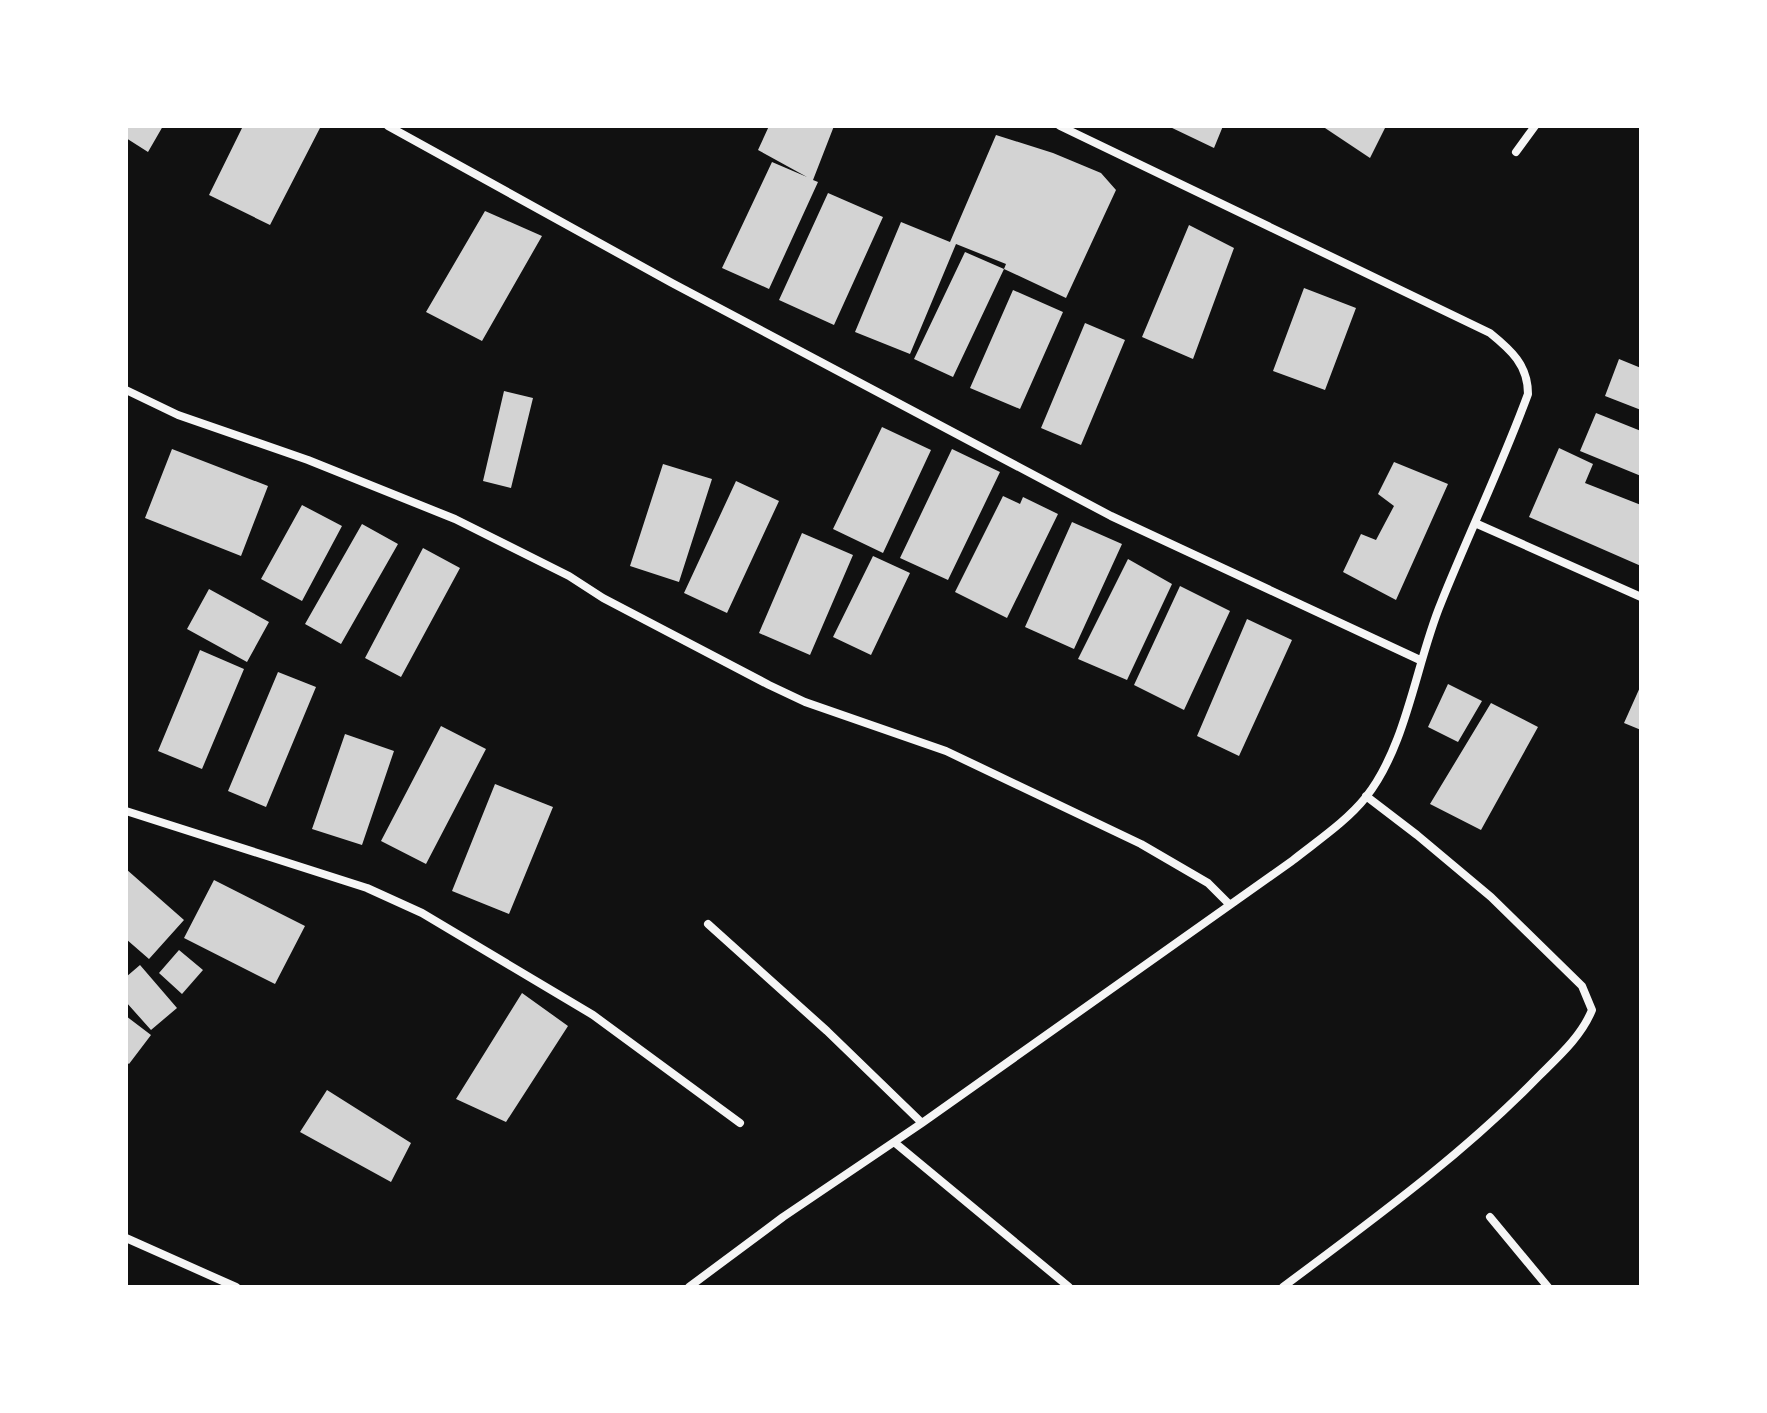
<svg xmlns="http://www.w3.org/2000/svg" width="1767" height="1413" font-family="Mulish,sans-serif">
  <rect width="100%" height="100%" fill="#111"/>
  <path fill="#d3d3d3" d="M126 126H163L148 152 126 138Z
    M243 126H321L270 225 209 195Z
    M769 126H834L813 180 818 182 769 289 722 268 772 162 807 177 758 150Z
    M1168 126H1223L1214 148Z
    M1322 126H1386L1370 158Z
    M996 135 1053 153 1101 173 1116 190 1066 298 1004 269 1006 264 956 244 910 354 855 332 901 222 950 242Z
    M828 193 883 217 834 325 779 300Z
    M485 211 542 236 482 341 426 312Z
    M1189 225 1234 248 1193 359 1142 337Z
    M965 252 1004 269 953 377 914 359Z
    M1304 288 1356 308 1325 390 1273 371Z
    M1013 290 1063 312 1020 409 970 388Z
    M1085 323 1125 340 1081 445 1041 428Z
    M1619 359 1641 368V410L1605 396Z
    M504 391 533 398 511 488 483 481Z
    M1596 413 1641 431V476L1580 451Z
    M882 427 931 450 883 553 833 529Z
    M1559 448 1593 464 1585 483 1641 505V566L1529 517Z
    M172 449 268 486 241 556 145 518Z
    M952 449 1000 472 948 580 900 558Z
    M1394 462 1448 484 1396 600 1343 572 1361 534 1376 540 1394 506 1378 494Z
    M663 464 712 479 679 582 630 566Z
    M736 481 779 501 727 613 684 593Z
    M1003 496 1020 504 1023 497 1058 514 1007 618 955 592Z
    M302 505 342 526 302 601 261 579Z
    M1072 522 1122 544 1074 649 1025 627Z
    M362 524 398 544 341 644 305 624Z
    M802 533 853 555 810 655 759 633Z
    M423 548 460 568 401 677 365 658Z
    M873 556 910 573 871 655 833 637Z
    M1128 559 1172 584 1127 680 1078 659Z
    M1180 586 1230 611 1184 710 1134 685Z
    M209 589 269 622 247 662 187 629Z
    M1247 619 1292 640 1239 756 1197 736Z
    M200 650 244 669 202 769 158 751Z
    M278 672 316 687 266 807 228 791Z
    M1448 684 1482 701 1458 742 1428 727Z
    M1641 685V730L1624 723Z
    M1491 703 1538 727 1481 830 1430 804Z
    M441 726 486 749 426 864 381 841Z
    M345 734 394 751 362 845 312 829Z
    M495 784 553 807 509 914 452 891Z
    M126 869 184 920 149 959 126 939Z
    M214 880 305 926 275 984 184 938Z
    M179 950 203 970 182 994 159 973Z
    M140 965 177 1008 151 1030 126 1002V977Z
    M522 993 568 1026 506 1122 456 1099Z
    M126 1016 151 1035 129 1064 126 1062Z
    M327 1090 411 1143 391 1182 300 1132Z"/>
  <g fill="none" stroke-linecap="round" stroke-linejoin="round">
    <path stroke="#f5f5f5" stroke-width="8" d="M388 126 672 283 1111 516 1420 660
      M1516 152 1535 126
      M126 390 178 415 308 460 455 519 569 576 603 598 769 685 805 702 946 751 1141 844 1208 883 1229 904
      M1475 523 1641 597
      M126 811 367 888 422 913 593 1015 740 1123
      M708 924 827 1031 922 1123
      M894 1142 1069 1287
      M1490 1217 1548 1287
      M126 1238 236 1287
      M689 1287 783 1217 922 1123 1292 861C1317 841 1346 822 1366 797 1407 745 1416 663 1441 603 1469 533 1502 465 1528 394 1528 365 1511 350 1490 333L1060 126
      M1283 1287C1371 1221 1461 1156 1538 1077 1558 1057 1581 1037 1592 1010L1582 986 1491 897 1417 835 1366 796"/>
  </g>
  <rect width="1767" height="1413" fill="none" stroke="#ffffff" stroke-width="256"/>
</svg>
